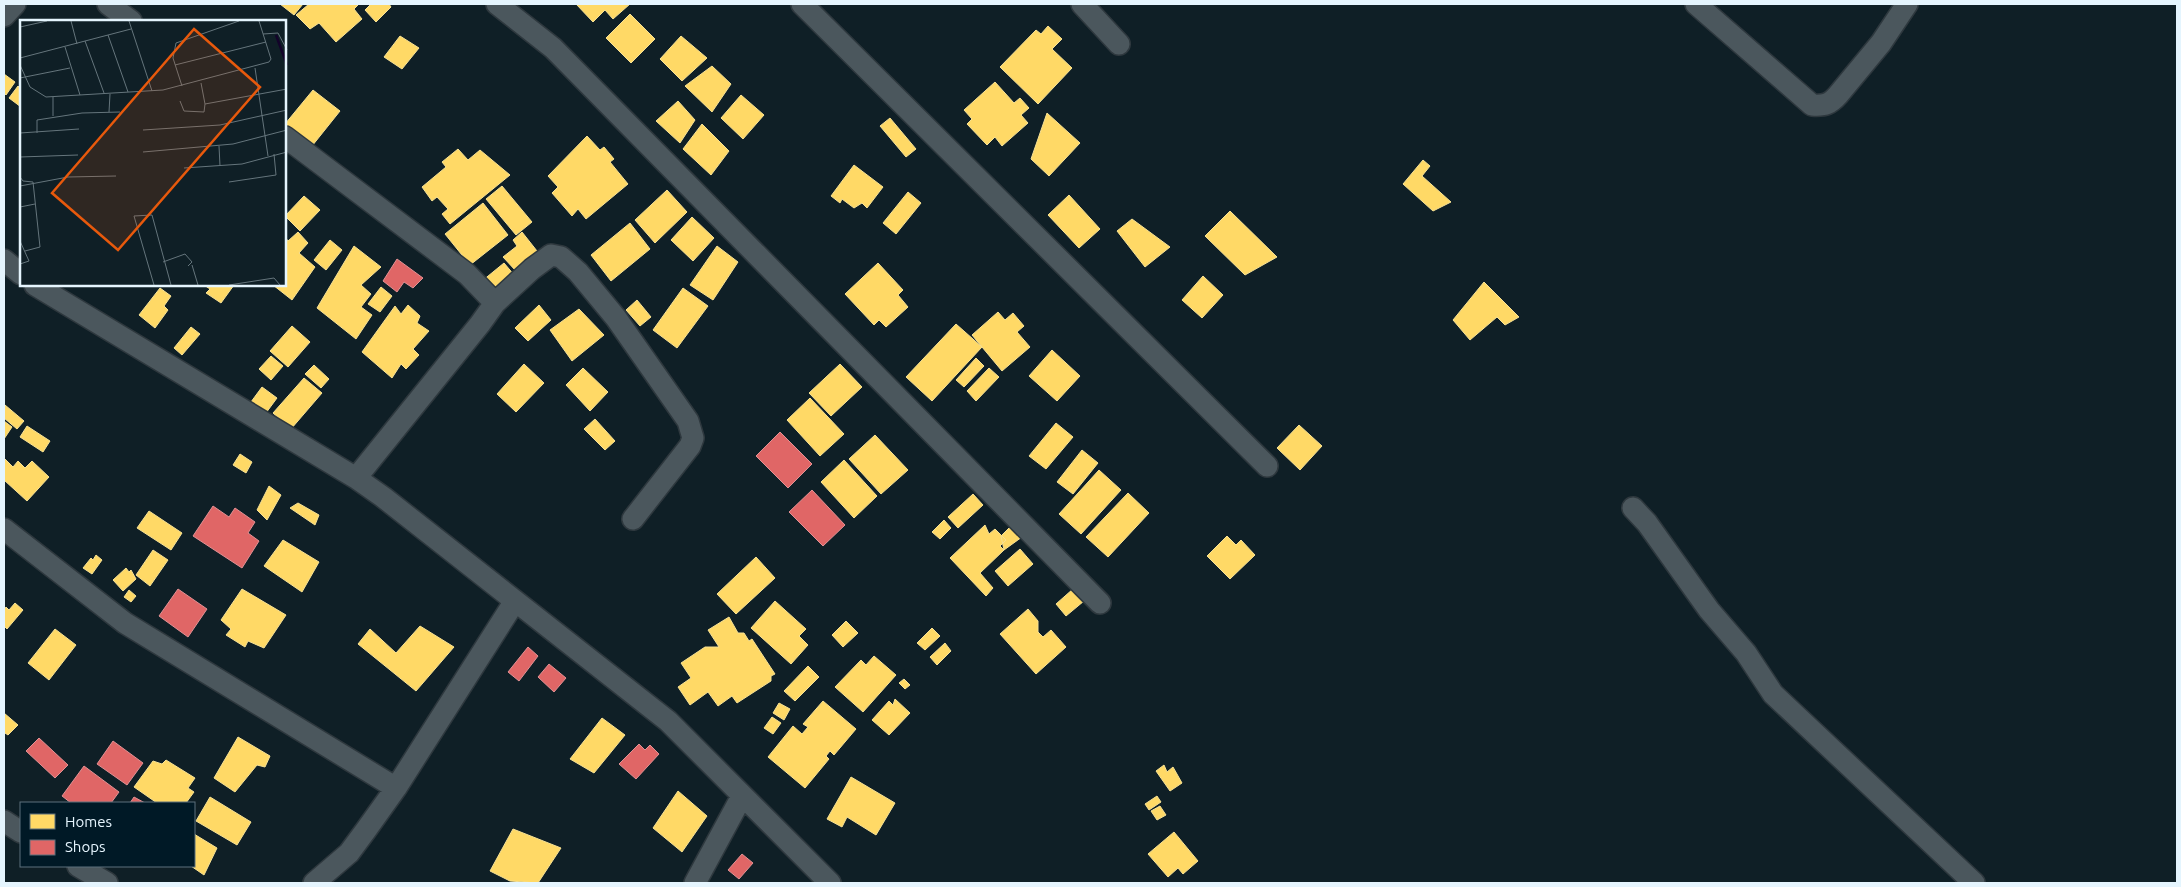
<svg xmlns="http://www.w3.org/2000/svg" width="2181" height="887" font-family="Ubuntu,sans-serif">
  <rect width="100%" height="100%" fill="#0f1f26"/>
  <path fill="#ffd966" stroke="#f7e194" d="M280 4H303L294 15Z
    M309 4H359L354 9 362 19 336 42 319 23 310 29 296 15Z
    M371 4H389L391 7 376 22 365 10Z
    M576 4H630L613 19 605 10 593 22Z
    M630 14 655 39 631 63 606 38Z
    M1048 26 1062 39 1052 49 1072 68 1038 104 1000 67 1036 30 1041 34Z
    M400 36 419 48 402 69 384 57Z
    M681 36 707 58 682 81 660 59Z
    M712 66 731 84 712 112 685 86Z
    M4 74 15 82 6 95 4 93Z
    M995 82 1014 103 1020 98 1029 108 1021 115 1028 123 1002 146 995 137 987 145 967 124 972 119 964 110Z
    M18 86 21 89V107L9 98Z
    M313 90 340 111 312 146 285 124Z
    M741 95 764 115 743 139 721 118Z
    M678 101 695 120 680 143 656 121Z
    M1047 113 1080 143 1049 176 1031 159Z
    M890 118 916 149 906 157 880 126Z
    M702 124 729 151 711 175 683 149Z
    M587 136 600 150 604 147 614 159 610 162 628 184 586 219 578 209 572 216 552 193 558 187 548 176Z
    M458 149 468 160 480 150 510 175 450 224 442 214 448 209 437 197 432 201 422 187 446 167 442 162Z
    M1423 160 1430 166 1422 176 1451 202 1433 211 1403 184Z
    M854 165 883 187 867 208 862 203 854 208 842 199 840 203 831 196Z
    M502 186 532 222 516 235 486 199Z
    M667 190 687 212 655 243 635 220Z
    M908 192 921 203 896 234 883 223Z
    M1069 195 1100 229 1079 248 1048 215Z
    M304 196 320 210 300 231 285 216Z
    M483 203 508 235 470 265 445 234Z
    M1230 211 1277 257 1245 275 1205 236Z
    M692 217 714 238 693 261 671 240Z
    M1132 219 1170 247 1145 267 1117 231Z
    M630 223 650 249 611 281 591 255Z
    M298 232 308 243 299 253 315 267 292 300 273 285H285V237L288 241Z
    M522 232 537 251 516 271 503 257 517 246 513 240Z
    M330 240 342 250 326 270 314 260Z
    M354 246 381 267 361 285 371 294 361 307 372 315 356 339 317 308Z
    M717 246 738 262 713 300 690 285Z
    M504 263 515 276 493 294 482 281Z
    M878 263 903 290 898 295 908 307 886 327 879 320 874 325 845 294Z
    M1203 276 1223 295 1202 318 1182 300Z
    M1484 282 1519 317 1505 325 1497 317 1470 340 1453 320Z
    M204 285H234L221 303 206 293 210 289Z
    M381 287 392 296 380 312 368 304Z
    M160 288 171 296 164 306 168 310 155 328 139 315Z
    M683 288 708 306 677 348 653 330Z
    M637 300 651 317 640 326 626 310Z
    M408 305 420 316 417 323 429 331 413 349 419 355 406 369 401 364 392 378 362 352 395 306 401 314Z
    M539 305 551 320 528 341 515 328Z
    M579 309 604 335 572 361 550 330Z
    M998 312 1005 320 1013 313 1024 326 1017 332 1030 347 1002 371 972 335Z
    M956 324 982 347 932 401 906 377Z
    M292 326 310 342 288 367 270 351Z
    M191 327 200 334 182 355 174 348Z
    M1052 350 1080 376 1057 401 1029 376Z
    M271 356 283 366 271 380 259 369Z
    M976 358 984 366 964 387 956 380Z
    M524 364 544 383 516 412 497 394Z
    M840 364 862 387 831 416 809 393Z
    M314 365 329 379 321 388 305 374Z
    M583 368 608 392 590 411 566 385Z
    M989 368 999 377 976 401 967 391Z
    M304 378 322 393 291 429 273 413Z
    M262 387 277 398 263 417 248 406Z
    M810 398 844 434 820 456 787 420Z
    M5 405 24 421 17 429 4 418Z
    M595 419 615 441 605 450 584 429Z
    M4 421 12 427 4 439Z
    M1056 423 1073 437 1046 469 1029 456Z
    M1299 425 1322 446 1300 470 1277 448Z
    M27 426 50 441 43 452 20 437Z
    M875 435 908 470 881 494 849 459Z
    M1082 450 1098 463 1073 494 1057 482Z
    M240 454 252 462 246 473 233 465Z
    M4 458 13 467 18 461 25 468 32 461 49 477 27 501 4 480Z
    M844 460 877 496 854 518 821 482Z
    M1099 470 1121 490 1081 534 1059 514Z
    M269 486 281 495 267 520 257 510Z
    M1128 493 1149 513 1108 557 1086 537Z
    M973 494 983 505 958 528 948 517Z
    M298 503 319 515 315 525 290 508Z
    M149 511 182 533 171 550 137 528Z
    M944 520 951 528 940 539 932 532Z
    M1013 524 1022 537 1004 550 1001 536Z
    M985 525 989 534 995 529 1006 540 1000 546 1004 550 980 573 993 588 986 596 950 558Z
    M1227 536 1236 545 1241 540 1255 555 1230 579 1207 556Z
    M283 540 319 562 302 592 264 566Z
    M1020 549 1033 564 1008 586 995 571Z
    M153 550 168 560 150 586 136 575Z
    M96 555 102 560 92 574 83 568 91 558 93 560Z
    M756 557 775 578 736 614 717 594Z
    M126 568 129 572 131 570 136 579 123 591 113 580Z
    M242 589 286 615 264 648 248 641 245 647 226 635 231 629 221 620Z
    M1073 589 1084 601 1066 616 1056 604Z
    M129 590 136 596 131 602 124 597Z
    M775 601 806 629 799 636 808 645 791 664 751 628Z
    M15 603 23 610 7 629 4 626V610L6 607 9 610Z
    M1028 609 1038 621V632L1043 637 1051 630 1066 647 1036 674 1000 634Z
    M729 617 738 633H744L749 641 752 639 775 674 771 676V681L737 703 732 696 718 706 708 692 690 705 678 687 691 678 681 663 705 647H719L708 630Z
    M846 621 858 633 843 647 832 635Z
    M420 626 454 647 416 691 358 644 370 629 396 653Z
    M932 628 940 636 925 650 917 643Z
    M55 629 76 645 49 680 28 663Z
    M945 643 951 651 937 665 930 657Z
    M874 656 896 675 863 712 835 687 861 660 866 665Z
    M808 666 819 677 795 701 784 691Z
    M904 679 910 685 905 689 899 683Z
    M895 699 910 713 889 735 872 720 889 701 893 705Z
    M823 701 856 729 834 755 830 751 826 756 829 759 805 788 768 757 793 726 802 734 808 727 803 724Z
    M779 703 790 709 784 720 773 713Z
    M4 713 18 725 8 735 5 733 4 735Z
    M772 717 781 723 773 734 764 728Z
    M602 718 625 735 594 773 570 759Z
    M238 737 270 756 265 767 257 765 235 792 214 778Z
    M166 760 195 778 188 788 194 792 186 803H157L134 787 153 761 162 764Z
    M1164 765 1167 772 1173 767 1182 783 1170 791 1156 771Z
    M851 777 895 803 876 835 847 817 842 827 827 819Z
    M678 791 707 816 682 852 653 828Z
    M1157 796 1161 802 1149 810 1145 804Z
    M210 797 251 822 237 845 196 821Z
    M1160 806 1166 815 1157 820 1151 811Z
    M513 829 561 848 538 883 510 881 490 871Z
    M1174 832 1198 861 1183 874 1178 868 1168 877 1148 854Z
    M194 834 217 848 204 875 191 866H194Z"/>
  <path fill="#e06666" stroke="#e29194" d="M397 259 423 278 413 288 404 282 397 292 383 281Z
    M780 432 812 464 788 488 756 456Z
    M812 490 845 525 823 546 789 512Z
    M213 506 229 517 235 508 255 522 248 533 259 541 242 568 193 536Z
    M178 589 207 609 188 637 159 616Z
    M528 647 538 656 519 681 508 672Z
    M549 664 566 678 554 692 538 677Z
    M39 738 68 765 55 778 26 751Z
    M113 741 143 763 127 785 97 764Z
    M639 744 645 750 650 745 659 754 636 779 619 764Z
    M84 766 119 792 111 803H71L62 796Z
    M134 797 145 803H130Z
    M742 854 753 863 739 879 728 870Z"/>
  <g fill="none" stroke-linecap="round" stroke-linejoin="round">
    <g stroke="#2e383e" stroke-width="24">
      <path id="minor" d="M108 4 131 21
        M497 4 553 48 1100 603
        M802 4 1267 466
        M1082 4 1119 44
        M1696 4 1812 105C1825 106 1830 104 1838 95L1881 43 1907 4
        M4 16 15 4
        M285 137 467 274 495 303 480 324 356 478
        M4 260 21 274
        M35 285 356 478 383 497 668 721 830 883
        M495 303 532 269 551 255 561 257 578 272 616 318 688 421 693 438 690 446 633 519
        M1633 508 1647 523 1709 610 1746 653 1773 694 1974 883
        M4 529 125 623 396 788
        M4 821 21 832
        M78 866 107 883
        M314 883 349 853 366 830 396 788 515 601
        M695 883 742 796"/>
    </g>
    <use href="#minor" stroke="#4b575d" stroke-width="21"/>
  </g>
  <g transform="translate(20 20)">
    <rect width="266" height="266" fill="#0f1f26"/>
    <path fill="none" stroke="#13032a" stroke-width="2.5" d="M256 15 267 45"/>
    <path fill="none" stroke="#65757c" stroke-width="1" d="M51 1 57 24M109 1 132 71M0 7 27 1M243 14 258 13 267 30M88 15 108 72M65 21 84 73M45 27 60 75M0 38 111 9M0 45 10 67 26 77 143 70 249 42 251 39 239 1M155 45 246 22M235 48 248 136M0 58 50 48M181 63 185 84 267 69M162 66 153 38 156 23 219 1M160 81 164 91 184 92 185 84M89 92 90 74M33 96V77M123 110 200 105 267 90M0 113 59 109M17 113V100L62 93 100 92M199 126 200 146M123 132 213 124 267 110M0 137 58 135M164 148 222 144 267 132M0 157 3 161 13 162 20 227 5 231M209 162 256 155 254 134M0 166 48 157 96 156M0 187 15 184M0 221 9 241 0 244M143 242 165 234 172 242 168 246M172 245 178 265M134 265 114 196 132 195 151 265M209 265 254 258 260 265"/>
    <path fill="#e8590c" fill-opacity="0.15" stroke="#e8590c" stroke-width="2.5" d="M174 9 240 67 98 230 32 173Z"/>
    <rect width="266" height="266" fill="none" stroke="#e5f5fe" stroke-width="2.5"/>
  </g>
  <rect width="2181" height="887" fill="none" stroke="#e5f5fe" stroke-width="10"/>
  <rect x="20" y="802" width="175" height="65" fill="#001926" stroke="#5c717c"/>
  <rect x="30" y="814" width="25" height="15" fill="#ffd966" stroke="#5c717c"/>
  <text x="65" y="827" font-size="15" fill="#e5f5fe">Homes</text>
  <rect x="30" y="840" width="25" height="15" fill="#e06666" stroke="#5c717c"/>
  <text x="65" y="852" font-size="15" fill="#e5f5fe">Shops</text>
</svg>
